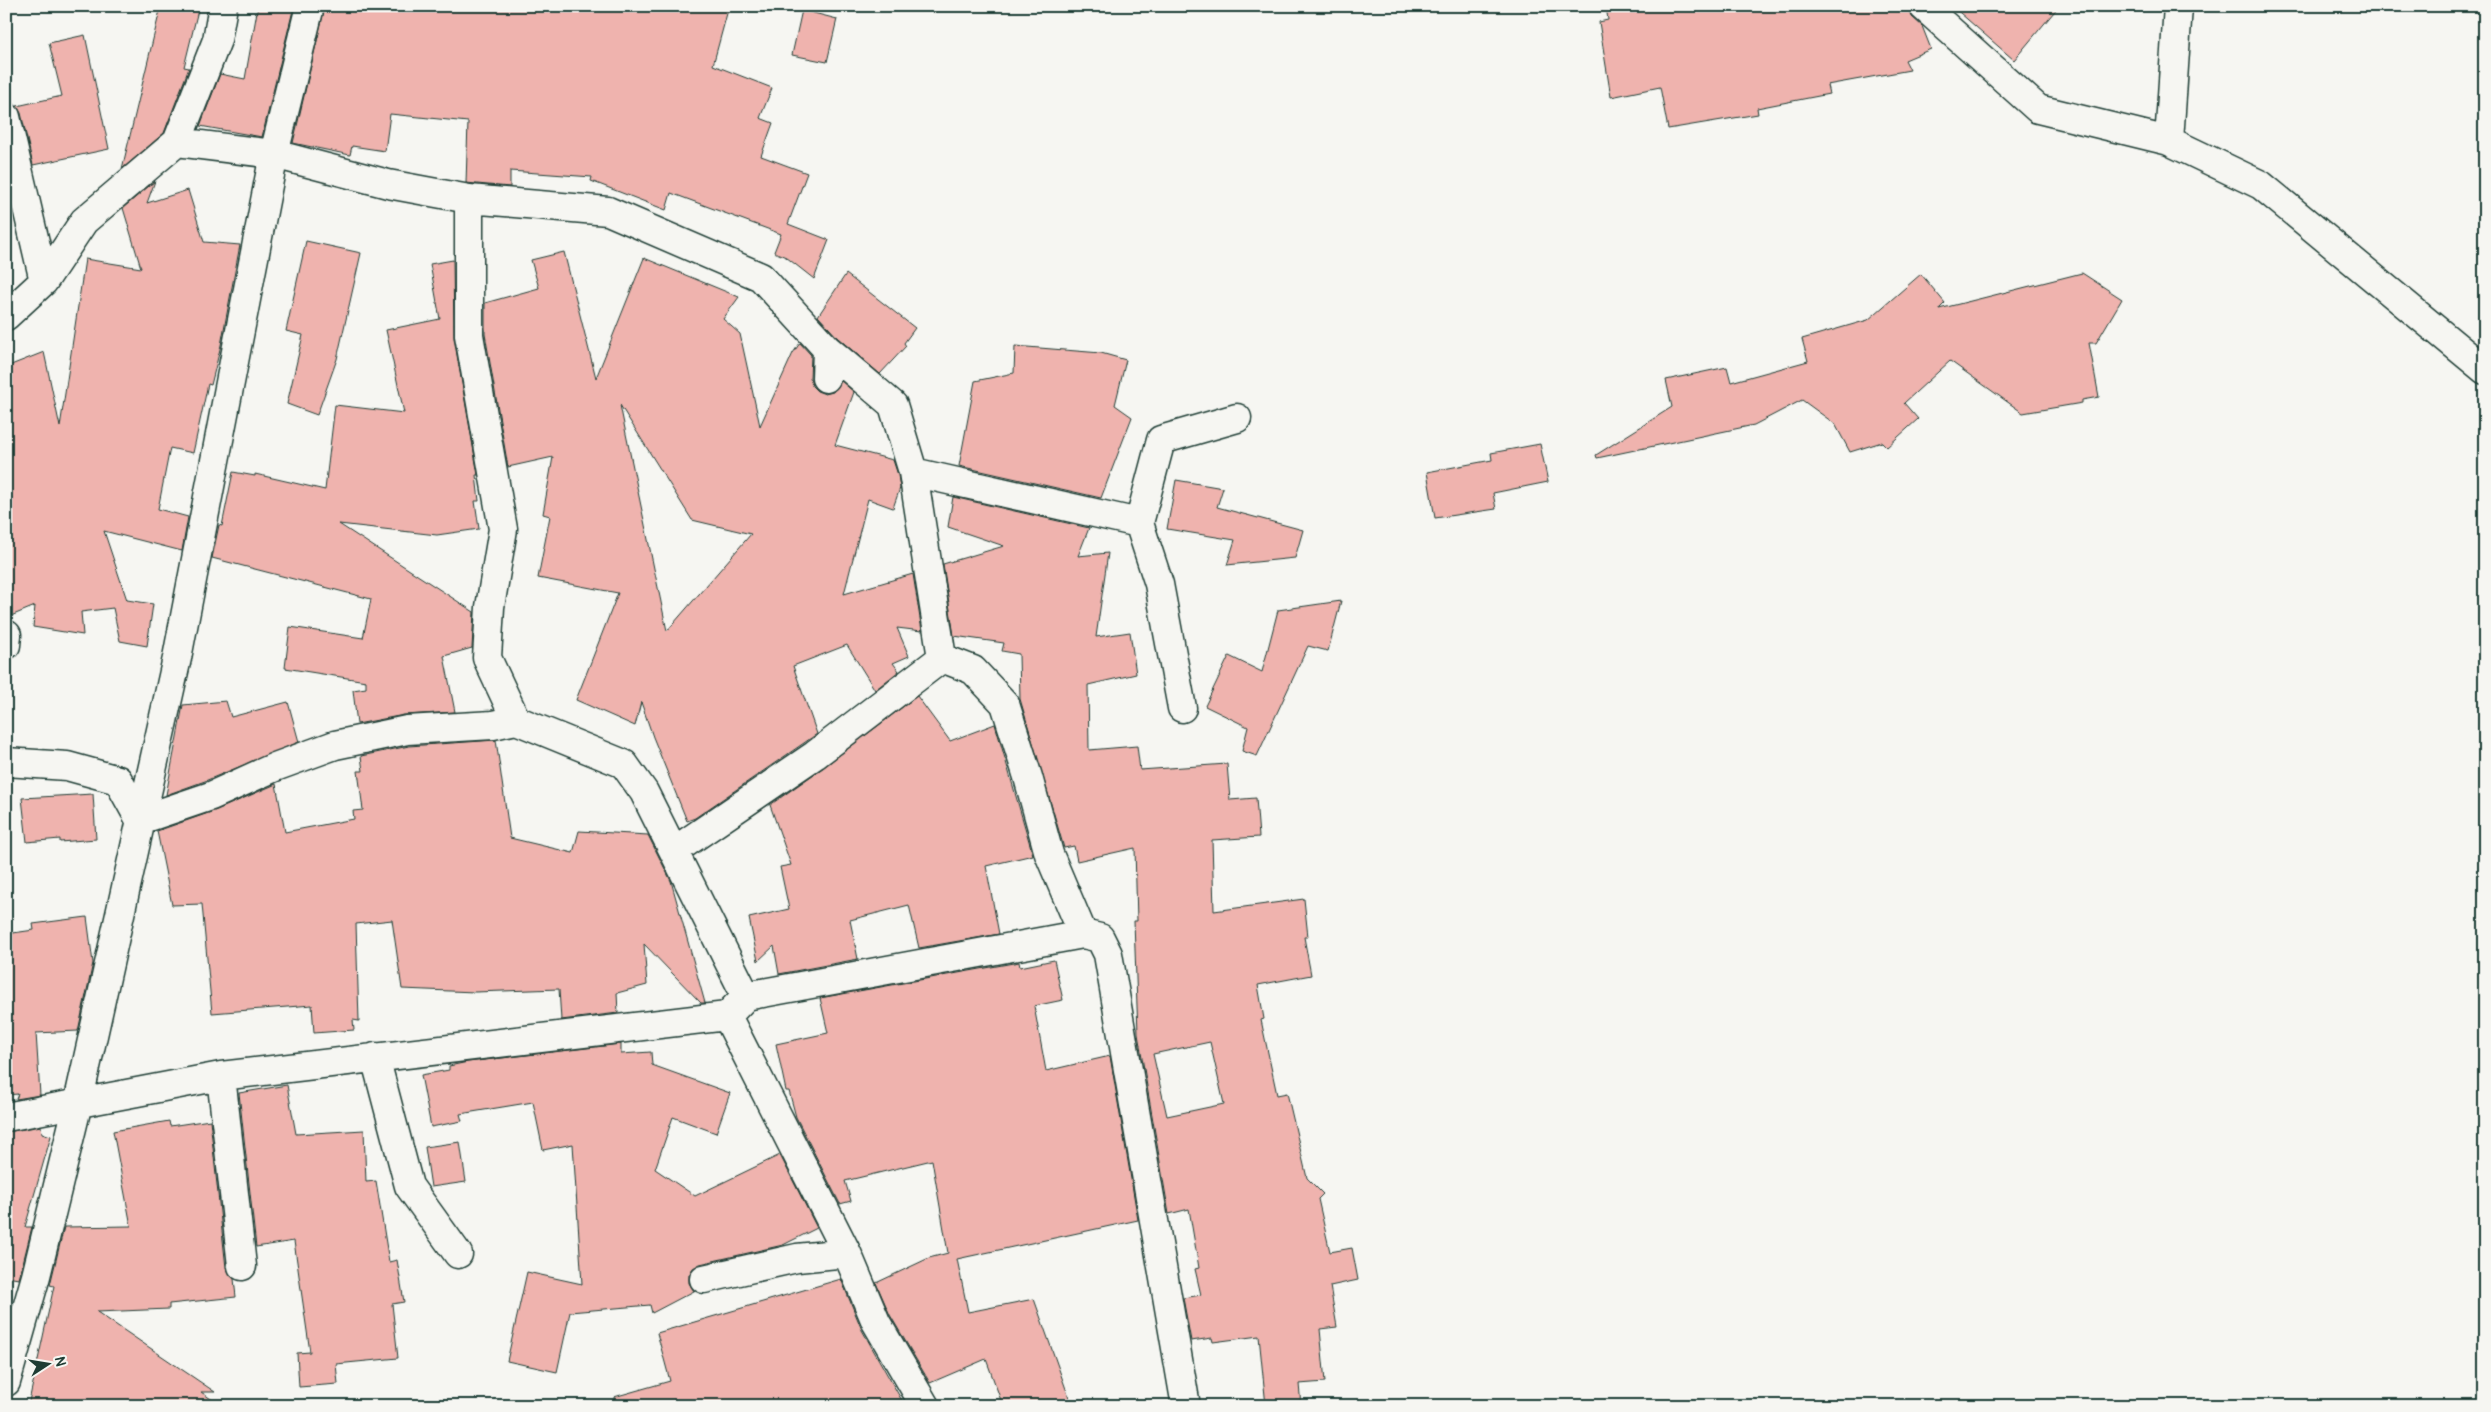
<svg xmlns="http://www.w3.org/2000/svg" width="2491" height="1412" font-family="Pangolin,sans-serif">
  <rect width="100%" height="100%" fill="#f6f6f2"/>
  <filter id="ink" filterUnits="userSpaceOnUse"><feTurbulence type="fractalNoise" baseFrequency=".02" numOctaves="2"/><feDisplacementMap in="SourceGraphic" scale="10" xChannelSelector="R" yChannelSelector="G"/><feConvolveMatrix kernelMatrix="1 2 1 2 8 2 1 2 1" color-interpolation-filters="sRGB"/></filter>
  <g filter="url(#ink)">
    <path fill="#efb3ae" stroke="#1f3d34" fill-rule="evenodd" d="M161 6H199L184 67 189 68 164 133 122 169Z
      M258 6H294L262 137 200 126 220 74 245 79Z
      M325 6H729L713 65 772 88 760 118 773 123 761 156 807 173 788 224 829 240 814 279 786 257 774 252 781 234 671 193 666 210 591 181 592 177 510 171V187L466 183 468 122 390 114 385 151 352 146 350 155 293 143Z
      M1606 6H1908L1912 17 1922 26 1931 49 1905 60 1910 70 1827 85 1829 94 1757 108 1758 114 1668 129 1660 87 1611 97 1599 22 1608 20Z
      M1952 6H2059L2014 60Z
      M802 10 837 19 827 62 792 55Z
      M85 35 109 149 33 165 21 113 17 106 62 96 49 43Z
      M155 181 147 203 188 190 204 242 240 245 221 345 211 385 208 384 193 453 170 448 158 509 188 517 182 551 104 531 127 600 153 604 147 646 120 641 113 608 81 612 83 635 33 627 35 606 6 618V367L44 352 60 427 85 259 141 268 123 208Z
      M306 241 361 253 337 359 317 415 287 404 303 335 286 331Z
      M564 252 596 378 644 258 739 297 723 319 740 334 760 426 793 353 800 343 811 355 810 378 812 386 817 391 825 394 833 392 841 381 854 392 835 445 893 460 898 475 900 488 893 508 868 499 844 594 913 574 922 631 897 628 909 656 893 663 899 671 875 690 847 645 793 666 817 734 695 818 687 821 653 737 641 702 635 726 576 700 618 593 538 578 550 516 543 514 553 457 508 467 485 334V303L539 288 531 260ZM620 405 692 520 751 534 667 631Z
      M453 260 454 338 478 475H476L479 501H475L479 529 437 535 339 524 474 612 472 648 444 656 455 712 404 715 357 724 353 690 366 688V681L285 668 290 627 363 638 371 599 212 558 219 525 222 526 233 472 255 476V474L325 490 335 405 404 413 386 330 440 319 430 264Z
      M2082 273 2122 299 2096 343H2089L2099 397 2082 400V403L2023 413 1950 361 1904 403 1918 419 1887 447 1882 442 1850 452 1835 424 1802 400 1754 425 1597 458 1596 455 1672 407 1666 380 1727 367 1731 382 1808 361 1802 339 1868 320 1921 274 1945 303 1939 309Z
      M846 274 915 328 904 343 906 346 880 374 838 338 818 316Z
      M1015 346 1101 353 1126 360 1115 405 1132 417 1101 498 959 466 975 381 1014 373Z
      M1540 444 1548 482 1493 493 1496 509 1435 518 1427 472 1492 460 1491 453Z
      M1176 480 1223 488 1217 507 1303 530 1295 558 1227 565 1235 540 1167 529Z
      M953 497 1089 528 1078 556 1108 553 1096 637 1130 632 1136 674 1088 685 1089 750 1137 746 1140 770 1227 764 1230 800 1256 798 1259 837 1212 840 1214 911 1304 899 1308 937H1304L1311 975 1258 985 1264 1019 1261 1020 1277 1095 1287 1093 1307 1178 1323 1194 1318 1199 1330 1252 1352 1248 1358 1280 1330 1286 1337 1327 1320 1329 1325 1382 1299 1384 1301 1406H1266L1259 1336 1213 1342 1212 1338 1191 1341 1183 1298 1201 1295 1195 1269 1199 1268 1189 1209 1169 1214 1138 1034 1134 921H1137L1135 848 1077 861 1074 846 1064 848 1020 699 1019 654 1002 651 1004 643 954 636 943 564 1004 546 948 527ZM1210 1042 1224 1104 1167 1116 1153 1054Z
      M1341 601 1328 651 1308 646 1257 756 1242 751 1248 727 1205 706 1229 656 1262 672 1278 610Z
      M917 696 950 741 995 724 1033 855 986 866 999 934 919 948 909 905 850 920 858 959 779 974 774 946 758 961 749 918 789 909 780 867 791 865 770 805 824 767Z
      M226 701 231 717 288 702 299 742 205 781 166 795 183 705Z
      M496 740 510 838 573 853 579 831 648 835 671 881 705 1003H701L644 944 647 985 617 993 618 1013 561 1020 559 989 475 992 402 989 392 920 356 924 359 1021 353 1020 354 1030 314 1033 312 1005 212 1013 202 904 172 905 157 831 217 810 276 784 285 832 354 819 353 811 363 810 358 771H363L361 756 409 746Z
      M93 794 96 839 60 842V839L27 842 22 798Z
      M87 917 93 963 78 1031 36 1033 40 1095 16 1099 18 1094 6 1095V934L34 930 33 924Z
      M1054 960 1063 1000 1034 1006 1046 1071 1110 1056 1138 1220 957 1259 968 1312 1034 1299 1072 1406H1003L986 1359 930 1383 890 1315 876 1283 929 1258 948 1253 932 1160 845 1181 851 1201 840 1204 796 1117 789 1091H786L776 1044 828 1033 820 998 1019 962 1020 967Z
      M621 1044V1054L651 1052 652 1065 730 1093 716 1133 673 1117 655 1169 695 1196 780 1155 817 1228 783 1245 700 1264 693 1268 689 1275V1283L694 1291 652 1313 650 1305 570 1312 557 1372 507 1361 527 1272 582 1284 573 1144 543 1150 533 1102 460 1114 462 1121 431 1127 421 1075 449 1070V1066L468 1062Z
      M287 1085 296 1134 364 1130 366 1182 376 1181 389 1262 397 1260 404 1302 392 1304 398 1358 336 1364 338 1384 299 1387 297 1353 310 1352 294 1241 256 1247 239 1093Z
      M210 1120 226 1268 234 1279 236 1297 169 1304V1309L97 1312 215 1392H201L221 1406H28L54 1286 50 1285 64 1227 131 1226 113 1131 169 1121 170 1126Z
      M41 1126 42 1133 51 1136 25 1227H32L19 1279 6 1277V1136L7 1132Z
      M460 1142 466 1182 431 1187 425 1147Z
      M841 1279 862 1330 905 1406H615L614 1397 670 1381 657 1333Z"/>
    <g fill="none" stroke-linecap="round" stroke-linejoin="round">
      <g stroke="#1f3d34" stroke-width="31">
        <path id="minor" d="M1923 6 2038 109 2169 141 2261 185 2485 370
          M6 117 44 281
          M2169 141 2178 6
          M177 142 274 154 388 184 469 199 608 211 761 277 827 349 893 405 913 472 942 658
          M469 199V335L503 529 490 607 487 658 516 720
          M6 316 44 281 84 221 177 142 217 40 223 6
          M826 378 827 349
          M913 472 1139 523
          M6 645 7 635
          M942 658 973 670 1005 704 1028 777 1049 854 1083 934
          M1182 708 1159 584 1139 523 1161 440 1237 418
          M6 762 67 766 118 780 140 820
          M140 820 211 796 275 767 335 745 407 730 493 725 516 720 624 764 644 792 746 996
          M674 851 815 755 942 658
          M727 1016 847 1253 876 1322 925 1406
          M375 1057 409 1186 458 1254
          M221 1076 242 1266
          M6 1117 221 1076 727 1016 746 996 1083 934 1100 938 1108 954 1186 1406
          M704 1279 797 1258 847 1253
          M6 1382 36 1276 78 1103 177 658 274 154 310 6"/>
      </g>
      <use href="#minor" stroke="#f6f6f2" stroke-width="28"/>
    </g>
  </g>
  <rect width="2491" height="1412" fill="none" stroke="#f6f6f2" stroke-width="25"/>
  <rect x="12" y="12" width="2466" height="1387" fill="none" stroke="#1f3d34" stroke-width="2" filter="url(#ink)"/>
  <g transform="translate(48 1364) rotate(78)" stroke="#f6f6f2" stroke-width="4" paint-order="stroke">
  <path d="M0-4L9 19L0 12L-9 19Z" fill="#1f3d34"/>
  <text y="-8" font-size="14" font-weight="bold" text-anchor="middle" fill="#1f3d34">N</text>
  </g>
</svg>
